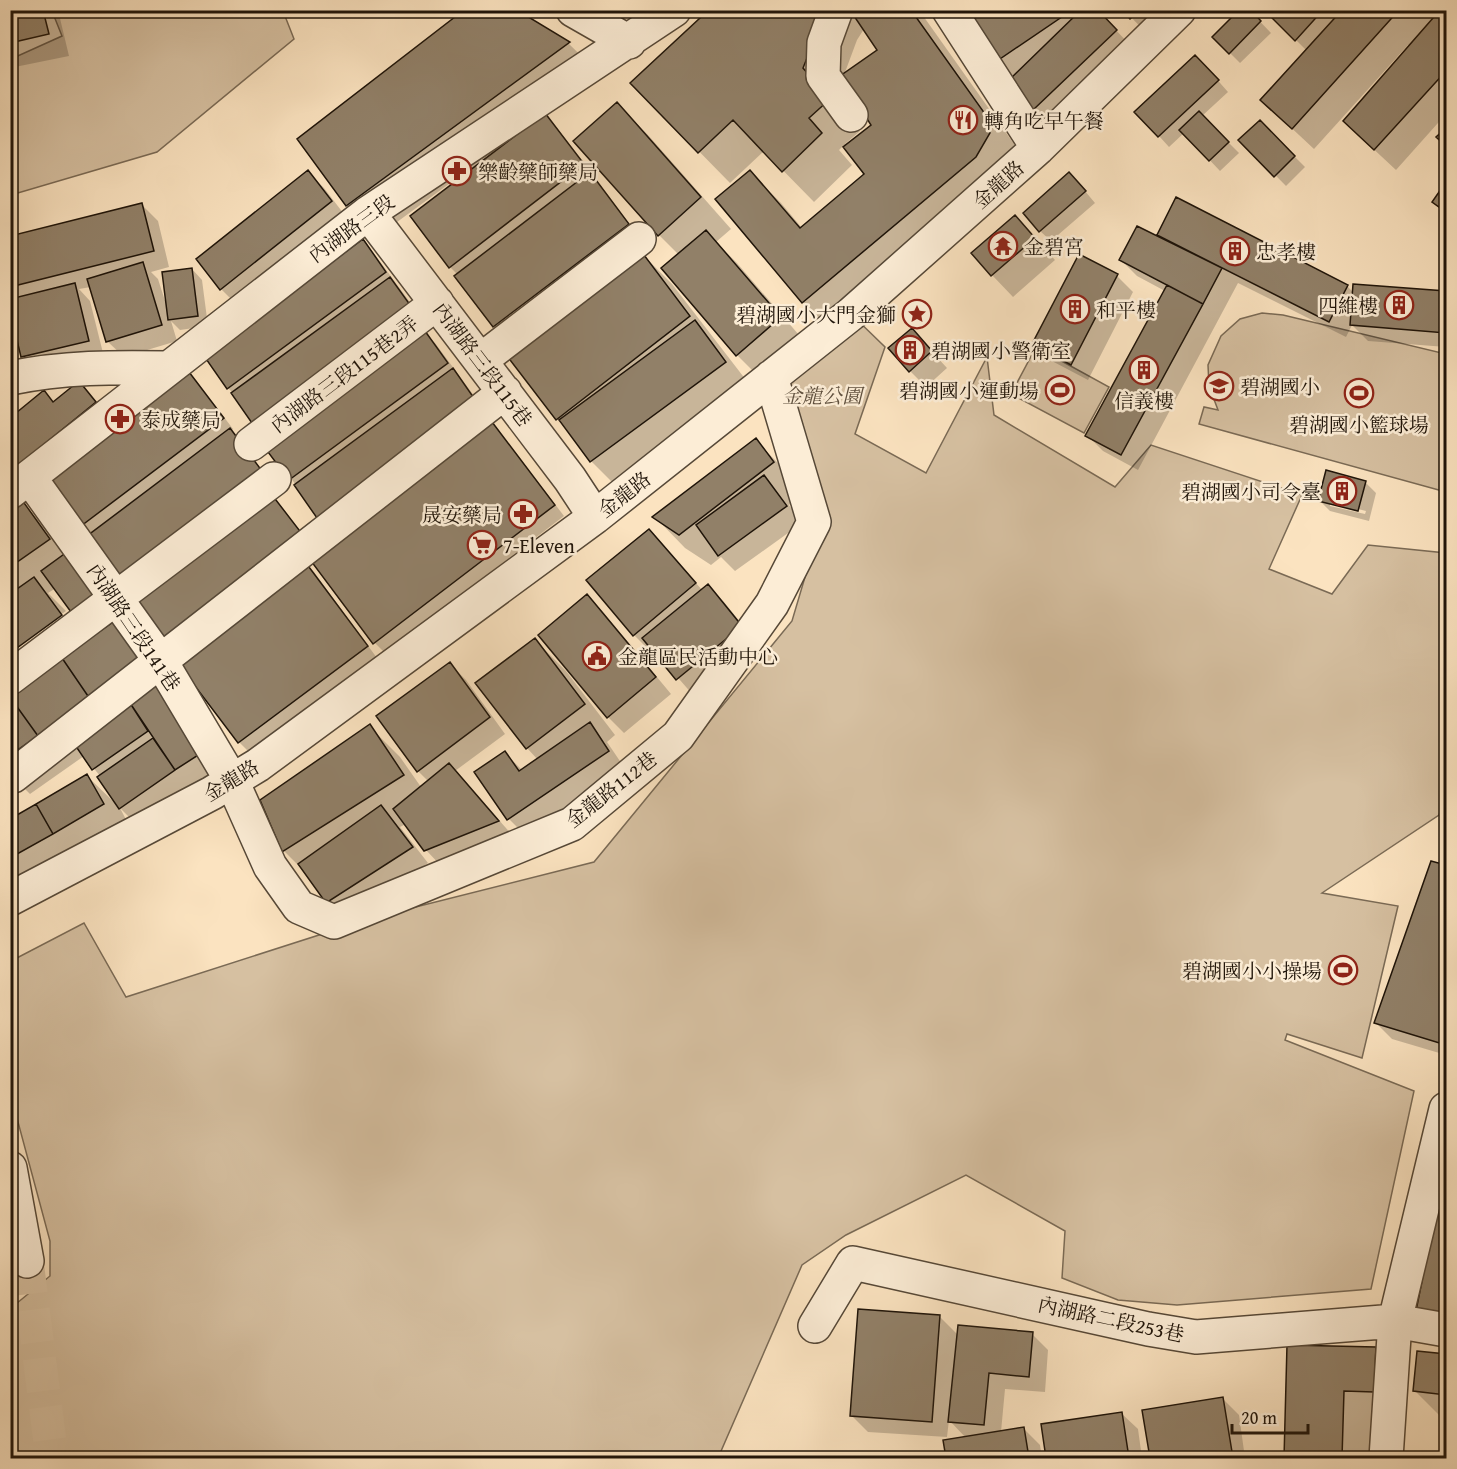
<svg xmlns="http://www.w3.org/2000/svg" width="1457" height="1469" font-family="'Gentium Book Plus','Noto Serif TC',serif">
  <rect width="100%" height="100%" fill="#fbe3c0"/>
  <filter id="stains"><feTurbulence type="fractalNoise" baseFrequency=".00333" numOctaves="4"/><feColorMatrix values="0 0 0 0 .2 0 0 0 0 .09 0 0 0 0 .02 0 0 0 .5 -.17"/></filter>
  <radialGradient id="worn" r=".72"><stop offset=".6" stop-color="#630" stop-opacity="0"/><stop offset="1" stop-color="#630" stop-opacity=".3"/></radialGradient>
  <path fill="#d6c0a1" stroke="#7a6a55" stroke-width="1.5" d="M52 11H283L294 39 157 152 11 195V59L62 36Z
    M1262 313 1283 315 1446 354V492L1199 424 1204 407 1218 410 1209 386 1208 365 1221 336 1240 319Z
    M851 314 885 347 855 434 926 473 987 357 994 415 1115 487 1151 445 1302 495 1269 569 1332 594 1368 545 1446 553V795L1439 815 1322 893 1398 906 1362 1058 1287 1034 1285 1040 1414 1091 1371 1289 1177 1305 1118 1300 1062 1278 1065 1231 966 1175 846 1235 802 1265 718 1458H11V1308L50 1276V1241L11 1096V961L84 923 126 997 372 918 594 862 792 621 824 513 771 377Z
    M1036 347 1109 387 1084 433 1011 394Z"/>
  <path fill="#0003" fill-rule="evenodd" d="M10 10H58L69 56 10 68Z
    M514 10 569 44 600 74 544 115 555 126 594 175 592 177 638 235 505 337 494 326 456 276 458 275 450 267 474 169 472 167 378 236 347 205Z
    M706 10H919L1014 144 1021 165 834 333 803 302 750 172 781 203 802 228 866 174 844 145 839 150 852 165 814 202 764 151 730 183 632 83 702 18ZM864 29 879 51 844 75 857 40ZM843 78 873 126 847 146 845 144 860 131 834 100Z
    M960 10H1097L1146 62 1065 140 1008 83Z
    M1124 10H1203L1162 49Z
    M1249 10 1271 33 1240 63 1214 37Z
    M1266 10H1446V114L1396 170 1367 143 1410 47 1408 45 1314 149 1284 121 1307 51Z
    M1206 67 1228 92 1202 116 1239 153 1220 171 1184 133 1169 147 1159 136Z
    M617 104 648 135 731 229 716 242 737 263 811 349 768 386 737 355 663 268 679 255 659 235Z
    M1260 122 1305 167 1286 186 1241 140Z
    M308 172 324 188 347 218 237 305 221 289Z
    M1080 185 1095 203 1051 241 1040 231Z
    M1446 185V214L1434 202Z
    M1176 199 1347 286 1354 293V285L1446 293V347L1368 341 1352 325 1346 337 1238 283 1138 470 1103 451 1087 435 1165 291 1137 276 1121 260 1157 237Z
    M142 205 158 221 169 267 151 272 158 279 166 304 192 269 202 280 208 326 180 330 171 321 177 341 124 357 107 341 91 287 79 289 90 301 104 357 39 373 23 357 10 305 21 298 10 287Z
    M1015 217 1055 260 1013 297 992 275Z
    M363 241 373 252 423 320 233 393 228 388Z
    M641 253 672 284 756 393 622 492 591 461 567 428 557 419Z
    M1079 256 1117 276 1133 292 1088 380 1050 360 1034 344Z
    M912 330 947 368 926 387 910 371Z
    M424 333 435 343 486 412 296 485 268 448Z
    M10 341 15 363 10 364Z
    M186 370 196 380 233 429 231 431 277 490 270 495 316 552 489 420 499 431 564 516 385 653 375 643 309 556 302 560 314 572 377 658 250 753 239 742 176 658 92 535 82 525Z
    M79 383 111 419 10 501V407L17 414 44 392 55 403Z
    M755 440 786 471 804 494 789 505 802 523 735 571 721 557 711 565 685 548 655 517Z
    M1365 482 1376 493 1369 521 1330 511 1320 501ZM1330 502 1366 511 1365 514 1330 506Z
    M21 502 52 533 236 781 151 839 120 808 134 835 10 907V820L87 776 116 804 117 803 100 776 84 756 30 794 10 774V655L68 613 88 641 97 635 72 611 56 588 48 593 66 611 10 651V510Z
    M664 547 703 591 708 586 724 602 756 642 693 695 653 649 650 651 634 635 588 581Z
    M587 596 603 612 671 694 624 733 608 717 540 635Z
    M535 640 566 671 615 735 607 742 624 767 525 835 509 819 477 772 505 753 522 770 538 760 527 748Z
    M450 664 466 680 505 734 455 771 514 837 442 867 426 850 406 824 400 827 428 863 343 918 327 902 307 874 284 851 369 726 400 757 421 787 428 781 418 771Z
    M1432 863 1446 867V1055L1392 1039 1376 1023Z
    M1446 1168V1340L1417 1311Z
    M939 1316 958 1335 1032 1334 1048 1350 1045 1392 1005 1389 1001 1432 1024 1429 1040 1445 1042 1458H948L945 1441 966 1438 949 1420 947 1437 868 1432 852 1416Z
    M1288 1347 1375 1348 1406 1380 1373 1458H1286Z
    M1419 1352 1446 1356V1422L1414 1390Z
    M1223 1399 1239 1415 1245 1458H1151L1144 1411Z
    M1121 1413 1138 1429 1142 1458H1048L1043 1426Z
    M903 1453 909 1458H871Z"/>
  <path fill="#918068" stroke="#1f1409" stroke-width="1.5" d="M10 10H43L49 34 10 43Z
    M464 10H517L570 42 346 206 297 139Z
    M704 10H826L803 68 830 99 809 118 822 133 782 172 733 120 698 153 630 83 701 17Z
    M850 10H911L983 111 990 133 976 157 802 303 715 199 750 170 800 228 864 174 843 147 871 125 840 76 877 50Z
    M959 10H1072L994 63Z
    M1081 10H1098L1117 30 1033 110 1006 83Z
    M1122 10H1140L1130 19Z
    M1239 10H1251L1261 21 1229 54 1212 37Z
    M1264 10H1323L1295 41Z
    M1342 10H1399L1292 129 1260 100Z
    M1440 10H1446V71L1374 150 1343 121Z
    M1195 55 1219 80 1158 137 1134 112Z
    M617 102 701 197 658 236 573 141Z
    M1199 111 1229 142 1209 161 1179 130Z
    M545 113 584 164 449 268 410 216Z
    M1260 120 1295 156 1274 177 1238 140Z
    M1446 128V146L1436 137Z
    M308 170 332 201 220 290 196 259Z
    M590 172 629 224 493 327 454 276Z
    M1069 172 1086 191 1039 232 1023 213Z
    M1446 182V212L1432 202Z
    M1176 197 1348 285 1329 322 1157 235Z
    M142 203 154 251 10 287V236Z
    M1015 215 1035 238 991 276 971 253Z
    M1137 226 1222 268 1203 304 1119 260Z
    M706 230 781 317 736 356 661 268Z
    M363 239 386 272 227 389 204 356Z
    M641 251 690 316 556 420 507 356Z
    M1079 254 1118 274 1071 365 1032 344Z
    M143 262 162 325 106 342 87 279Z
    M192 268 198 316 168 320 162 272Z
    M390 277 413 309 254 426 231 393Z
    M75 283 89 341 21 357 10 311V299Z
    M1353 284 1446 291V333L1350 325Z
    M1167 285 1203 304 1121 455 1085 436Z
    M695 320 726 362 590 462 559 420Z
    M912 328 932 351 909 372 888 348Z
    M425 331 448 363 289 480 265 448Z
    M186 368 224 418 81 526 43 476Z
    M453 368 476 401 317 518 294 485Z
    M79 381 96 402 10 472V406L16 413 44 390 53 402Z
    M489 418 555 505 373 644 308 557Z
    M230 428 268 479 125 587 87 536Z
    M756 438 774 462 679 535 652 517Z
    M1326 470 1366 481 1358 511 1318 501Z
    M764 475 787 506 718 556 696 525Z
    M269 491 306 539 164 649 127 600Z
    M22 500 50 539 10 567V508Z
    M649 529 696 583 633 636 586 580Z
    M67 552 97 593 71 612 41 571Z
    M303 559 368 646 238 743 173 657Z
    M34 577 62 615 10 653V594Z
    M708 584 742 626 676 680 642 638Z
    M587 594 656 677 607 718 538 635Z
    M116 620 144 661 90 699 62 658Z
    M535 638 585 704 526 749 475 683Z
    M62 658 90 699 38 736 10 697V694Z
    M450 662 490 717 417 772 376 716Z
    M160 683 206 750 175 770 130 703Z
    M10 697 38 736 10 755Z
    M130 703 148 731 92 770 73 742Z
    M590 722 609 751 507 820 474 772 505 751 519 771Z
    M370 724 404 775 282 852 260 800Z
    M153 738 175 770 119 809 97 777Z
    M449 763 499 821 424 851 393 809Z
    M87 774 104 804 53 834 36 804Z
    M36 804 53 834 10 858V819Z
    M381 805 413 847 326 903 298 864Z
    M1431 861 1446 865V1045L1374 1023Z
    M1446 1160V1318L1416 1311Z
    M858 1309 940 1315 932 1422 850 1416Z
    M958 1325 1033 1332 1029 1377 989 1373 984 1425 948 1422Z
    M1287 1345 1376 1347 1374 1392 1344 1391 1342 1458H1284Z
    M1417 1351 1446 1354V1395L1413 1391Z
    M1223 1397 1233 1458H1150L1142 1410Z
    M1122 1412 1129 1458H1046L1041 1424Z
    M1024 1427 1029 1458H946L943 1440Z
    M904 1452 905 1458H862Z"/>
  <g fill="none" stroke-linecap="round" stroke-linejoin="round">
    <path stroke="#dac4a5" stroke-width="33" stroke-dasharray="33 16" stroke-linecap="butt" d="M27 1261 52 1458"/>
    <g stroke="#564837" stroke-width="36">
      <path id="minor" d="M573 10 629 42
        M836 10 824 43 823 76 851 115
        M949 10 1038 148
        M368 213 570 479 595 517
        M481 360 639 239
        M10 378C64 367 114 367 168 368
        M251 444 437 303
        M30 478 160 660 232 781 270 866 299 907 334 922 572 824 678 736 772 604 814 522 771 377
        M10 492 368 213 674 10
        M10 678 274 479
        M13 776 505 392
        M10 899 212 793 258 765 595 517 851 314 1038 148 1179 10
        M10 1168 27 1261
        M815 1326 853 1263 1148 1329 1196 1337 1395 1321 1446 1330
        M1386 1458 1395 1321 1446 1109"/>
    </g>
    <use href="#minor" stroke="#fcedd6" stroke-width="33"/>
  </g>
  <defs>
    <g id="restaurant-ring" transform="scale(1.5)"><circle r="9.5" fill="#fcedd6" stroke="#8f2418" stroke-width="1.5"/><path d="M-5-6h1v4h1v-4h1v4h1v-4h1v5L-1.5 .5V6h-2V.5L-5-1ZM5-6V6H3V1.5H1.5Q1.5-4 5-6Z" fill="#8f2418"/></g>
    <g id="pharmacy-ring" transform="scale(1.5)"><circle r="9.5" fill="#fcedd6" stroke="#8f2418" stroke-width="1.5"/><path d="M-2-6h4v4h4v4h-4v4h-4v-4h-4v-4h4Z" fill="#8f2418"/></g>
    <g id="temple-ring" transform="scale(1.5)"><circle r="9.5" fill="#fcedd6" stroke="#8f2418" stroke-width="1.5"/><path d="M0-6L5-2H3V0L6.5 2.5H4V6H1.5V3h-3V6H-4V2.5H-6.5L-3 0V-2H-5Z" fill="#8f2418"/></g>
    <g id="building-ring" transform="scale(1.5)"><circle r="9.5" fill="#fcedd6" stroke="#8f2418" stroke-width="1.5"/><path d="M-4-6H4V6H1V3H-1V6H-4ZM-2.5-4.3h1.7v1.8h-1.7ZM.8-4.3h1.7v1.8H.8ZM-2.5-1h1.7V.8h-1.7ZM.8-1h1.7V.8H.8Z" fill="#8f2418"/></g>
    <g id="sight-ring" transform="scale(1.5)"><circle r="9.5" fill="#fcedd6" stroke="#8f2418" stroke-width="1.5"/><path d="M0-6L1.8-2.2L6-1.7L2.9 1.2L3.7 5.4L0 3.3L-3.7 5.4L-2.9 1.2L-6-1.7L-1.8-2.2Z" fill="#8f2418"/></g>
    <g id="school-ring" transform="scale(1.5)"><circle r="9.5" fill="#fcedd6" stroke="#8f2418" stroke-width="1.5"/><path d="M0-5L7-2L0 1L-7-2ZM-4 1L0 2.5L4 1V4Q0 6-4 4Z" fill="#8f2418"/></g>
    <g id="stadium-ring" transform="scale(1.5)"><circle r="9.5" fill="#fcedd6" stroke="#8f2418" stroke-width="1.5"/><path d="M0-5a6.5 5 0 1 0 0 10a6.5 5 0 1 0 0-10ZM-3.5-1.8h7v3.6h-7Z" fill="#8f2418"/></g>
    <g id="supermarket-ring" transform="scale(1.5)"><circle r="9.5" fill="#fcedd6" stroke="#8f2418" stroke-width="1.5"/><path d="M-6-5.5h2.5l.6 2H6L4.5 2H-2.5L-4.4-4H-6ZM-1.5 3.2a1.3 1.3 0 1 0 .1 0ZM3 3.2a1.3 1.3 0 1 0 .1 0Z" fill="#8f2418"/></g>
    <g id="civic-ring" transform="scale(1.5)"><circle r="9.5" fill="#fcedd6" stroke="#8f2418" stroke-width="1.5"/><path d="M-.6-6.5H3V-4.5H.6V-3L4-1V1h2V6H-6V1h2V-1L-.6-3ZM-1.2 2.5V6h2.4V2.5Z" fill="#8f2418"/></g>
  </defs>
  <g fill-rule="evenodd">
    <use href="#restaurant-ring" x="963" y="120"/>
    <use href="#pharmacy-ring" x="457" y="171"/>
    <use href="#temple-ring" x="1003" y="246"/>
    <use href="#building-ring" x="1235" y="251"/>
    <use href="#building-ring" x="1399" y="305"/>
    <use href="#building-ring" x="1075" y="309"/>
    <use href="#sight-ring" x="917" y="314"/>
    <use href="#building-ring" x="910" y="350"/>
    <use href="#building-ring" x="1144" y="370"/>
    <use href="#school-ring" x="1219" y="386"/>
    <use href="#stadium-ring" x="1060" y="390"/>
    <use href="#stadium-ring" x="1359" y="393"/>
    <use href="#pharmacy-ring" x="120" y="419"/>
    <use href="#building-ring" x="1342" y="491"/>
    <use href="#pharmacy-ring" x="523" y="514"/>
    <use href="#supermarket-ring" x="482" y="545"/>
    <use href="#civic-ring" x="597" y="656"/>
    <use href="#stadium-ring" x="1343" y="970"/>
  </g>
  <g text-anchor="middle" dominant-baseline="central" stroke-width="5" stroke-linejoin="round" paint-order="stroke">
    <g font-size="20" fill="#1f1409" stroke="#fcedd6" text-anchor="start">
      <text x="984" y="120">轉角吃早午餐</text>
      <text x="478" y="171">樂齡藥師藥局</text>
      <text x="1024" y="246">金碧宮</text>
      <text x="1256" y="251">忠孝樓</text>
      <text x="1378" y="305" text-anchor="end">四維樓</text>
      <text x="1096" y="309">和平樓</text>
      <text x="896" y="314" text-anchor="end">碧湖國小大門金獅</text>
      <text x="931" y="350">碧湖國小警衛室</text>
      <text x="1240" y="386">碧湖國小</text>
      <text x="1039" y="390" text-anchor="end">碧湖國小運動場</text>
      <text x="1144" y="400" text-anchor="middle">信義樓</text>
      <text x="141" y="419">泰成藥局</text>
      <text x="1359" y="424" text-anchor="middle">碧湖國小籃球場</text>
      <text x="1321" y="491" text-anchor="end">碧湖國小司令臺</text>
      <text x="502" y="514" text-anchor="end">晟安藥局</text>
      <text x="503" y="545">7-Eleven</text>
      <text x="618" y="656">金龍區民活動中心</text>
      <text x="1322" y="970" text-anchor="end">碧湖國小小操場</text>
    </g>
    <g font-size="20" fill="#1f1409" stroke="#fcedd6">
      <text transform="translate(998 184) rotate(-42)">金龍路</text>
      <text transform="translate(351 228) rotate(-36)">內湖路三段</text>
      <text transform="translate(483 364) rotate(53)">內湖路三段115巷</text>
      <text transform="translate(344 374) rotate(-37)">內湖路三段115巷2弄</text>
      <text transform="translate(624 494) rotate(-38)">金龍路</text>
      <text transform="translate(134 627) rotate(56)">內湖路三段141巷</text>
      <text transform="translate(231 780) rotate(-31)">金龍路</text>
      <text transform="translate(611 789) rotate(-38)">金龍路112巷</text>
      <text transform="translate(1111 1319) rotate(12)">內湖路二段253巷</text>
    </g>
    <g font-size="20" font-style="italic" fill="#5f503e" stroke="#fcedd6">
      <text x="822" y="395">金龍公園</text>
    </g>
  </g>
  <rect width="1457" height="1469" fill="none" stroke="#fbe3c0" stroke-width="36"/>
  <rect x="12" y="12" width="1433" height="1445" fill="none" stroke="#1f1409" stroke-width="3"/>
  <rect x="18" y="18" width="1421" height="1433" fill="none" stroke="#1f1409" stroke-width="1.5"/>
  <path d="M1232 1424v9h76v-9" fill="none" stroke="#1f1409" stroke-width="3"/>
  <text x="1241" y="1424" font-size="18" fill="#1f1409" stroke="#fcedd6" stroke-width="4.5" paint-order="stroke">20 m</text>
  <rect width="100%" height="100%" filter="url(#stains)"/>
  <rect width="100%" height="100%" fill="url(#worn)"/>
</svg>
